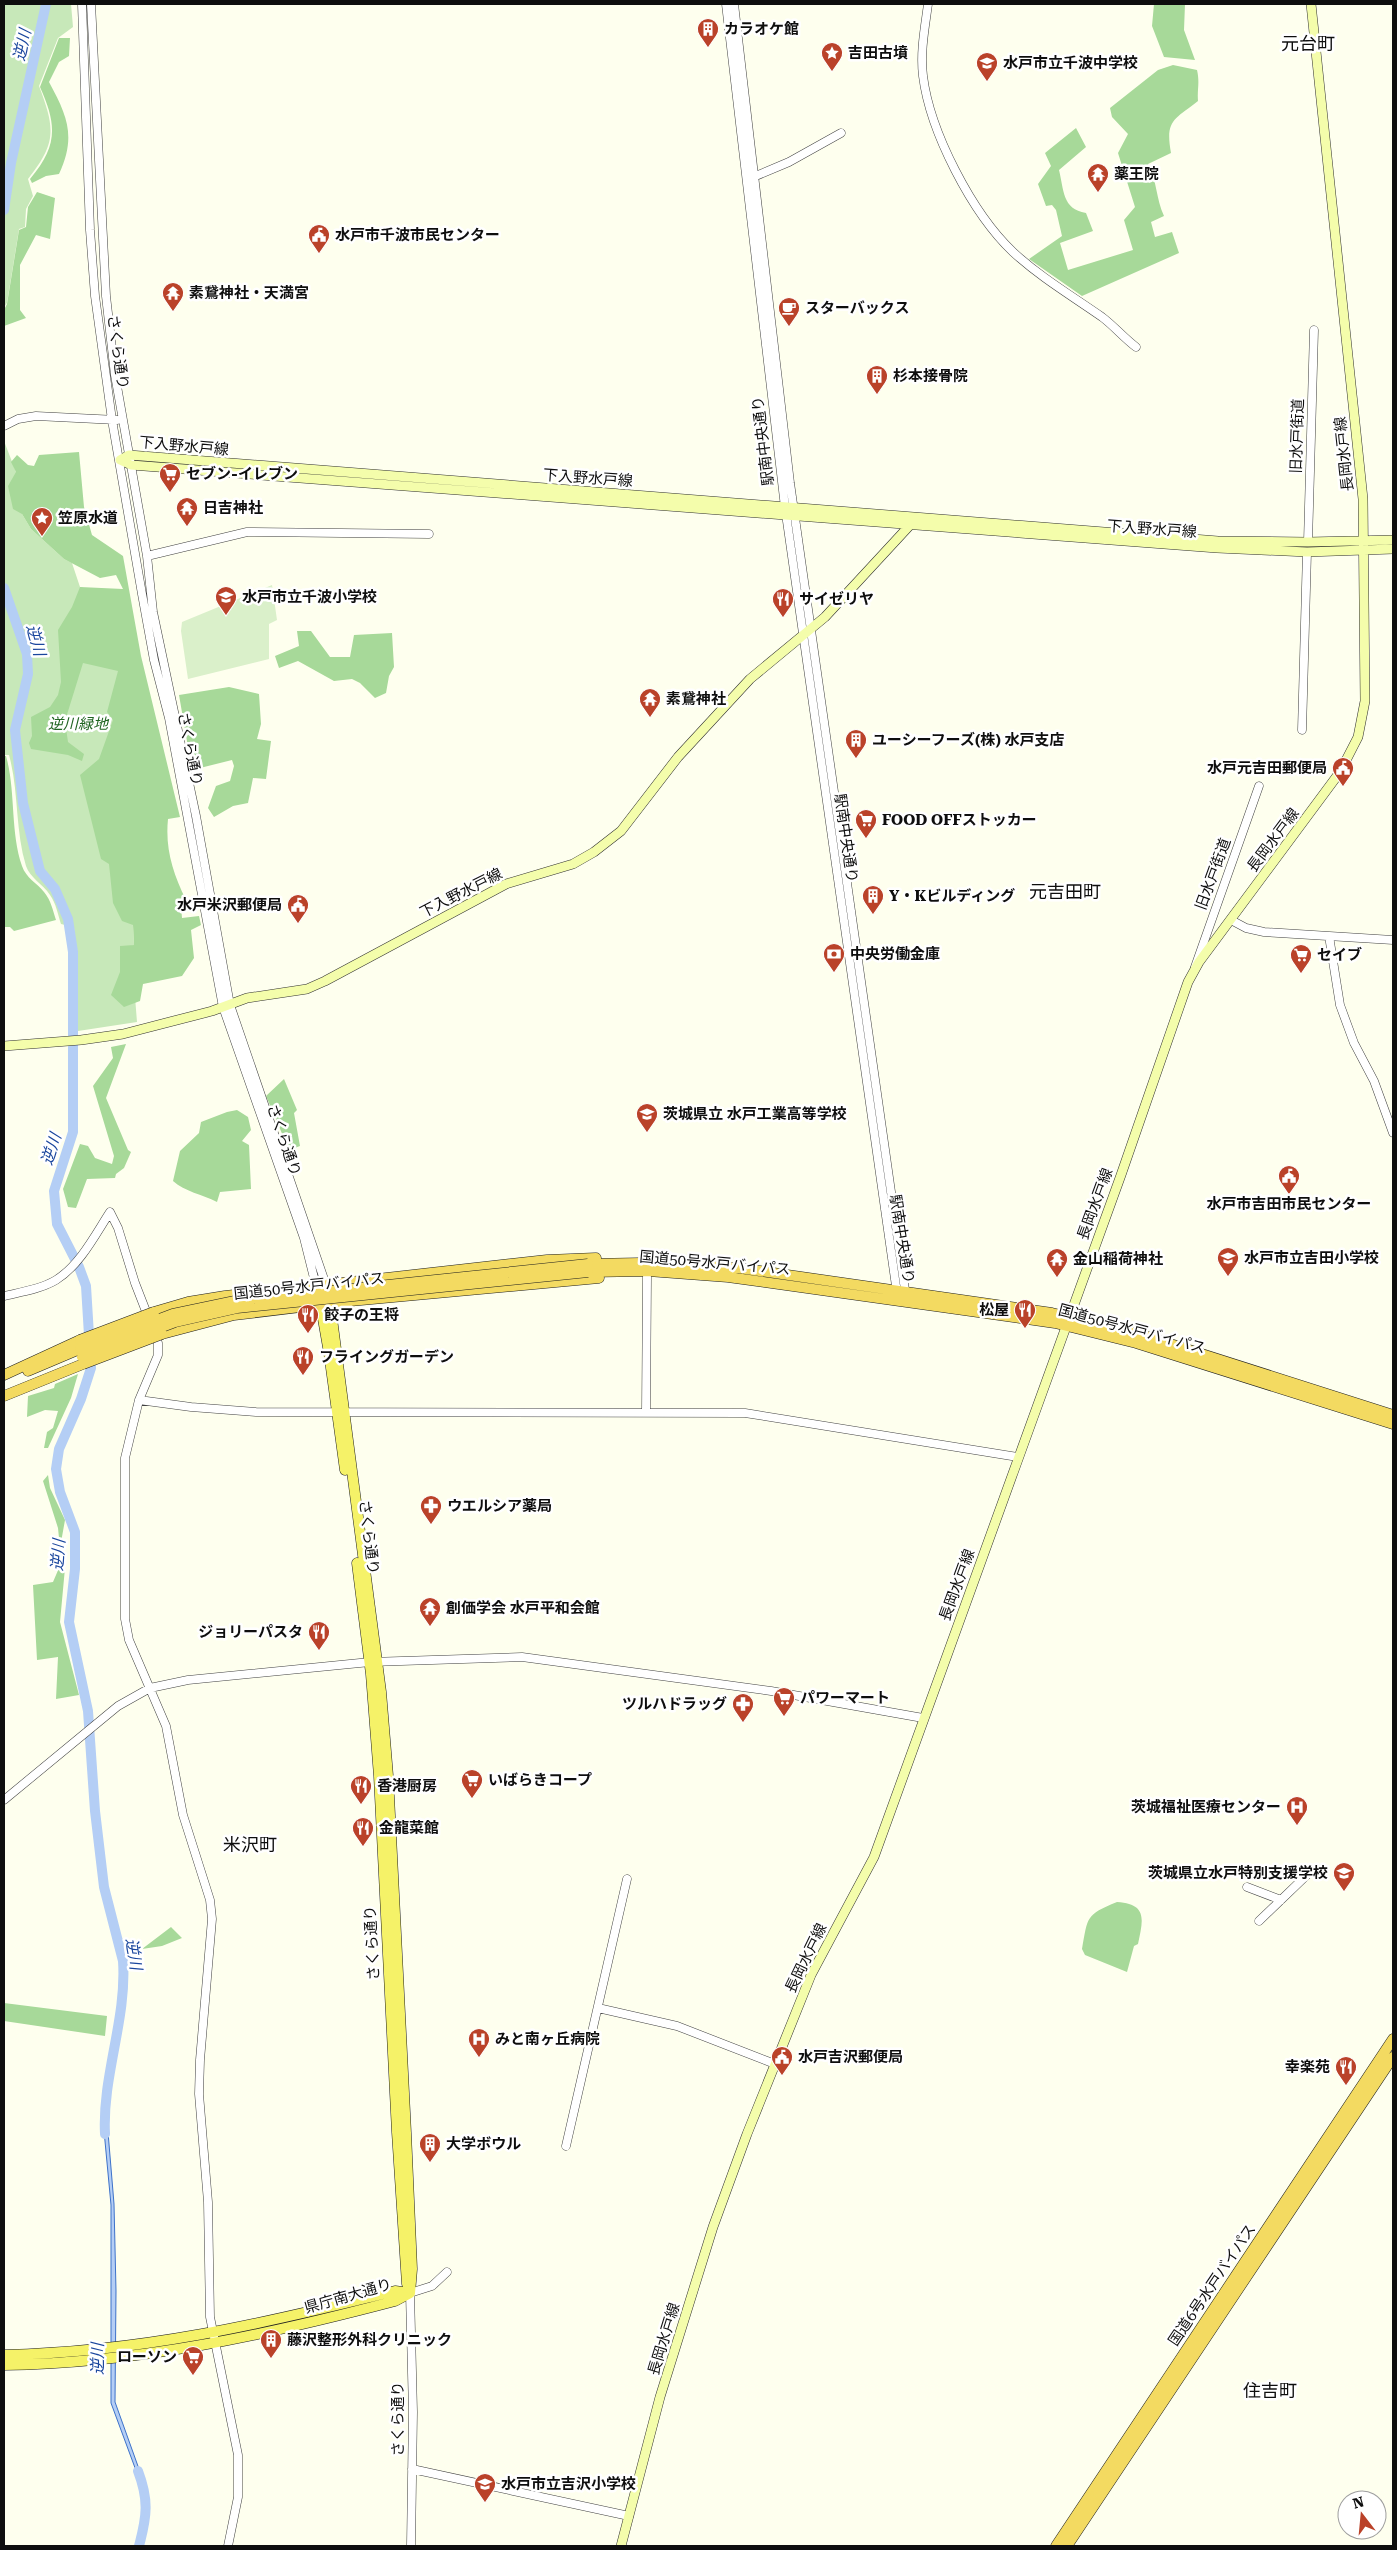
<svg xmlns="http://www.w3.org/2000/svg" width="1397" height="2550" font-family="'Roboto Serif','Noto Sans JP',serif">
  <rect width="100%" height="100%" fill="#feffee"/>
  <path fill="#c7e8b9" d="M4 4H71L73 27 58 38 39 86C55 128 57 143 28 179L33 196 26 209 25 227 19 229 7 303 4 307Z
    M4 441 16 472 22 514 31 529 64 559 72 563 80 587 118 597 133 926 134 945 131 946 137 1022 78 1031 74 927 61 924C58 915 56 903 50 895 43 884 30 878 26 866 15 830 19 791 9 755H4Z"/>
  <path fill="#a7d999" d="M1154 4H1185L1184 30 1195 60 1164 57 1152 26Z
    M59 38H70L69 56 59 62 49 82C68 117 76 137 59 174L46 176 32 183 30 179C58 146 57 125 40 87Z
    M1173 65 1197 70C1200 83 1197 89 1198 101 1174 120 1165 120 1171 153L1148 164C1157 180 1156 199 1164 216L1151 222 1155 237 1172 232 1179 253 1082 296 1029 259 1062 236 1056 210 1052 205 1046 206 1038 184 1051 166 1045 153 1076 128 1086 147 1059 170C1064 190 1062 209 1086 213L1093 231 1060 243 1068 270 1133 250 1124 220 1135 207 1118 153 1128 134 1112 117 1110 108 1158 70Z
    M37 192 55 198 50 239 36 235 20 265V310L26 318 4 326V310L7 304 19 230 26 227 28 207Z
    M79 452 84 507 92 535 123 556 141 656 180 817 168 819C165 849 173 873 186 900L181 906 182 918 199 916 201 925 191 930 194 958 182 976 143 984 140 1001 124 1007 111 995 120 972V946L134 945 133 925 122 921 113 903 109 864 101 859 80 775 99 759 113 720 107 712 118 671 83 663 65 721 68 742 84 754 82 761 68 755 31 749 29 743 32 736 31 717 50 707 58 695 61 682 58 630 72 607 80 587 123 589 116 575 100 578 64 559 31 529 22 514 13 509 8 486 16 472 11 462 17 455 28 465 34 466 39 455Z
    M297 631H311L330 657H350L354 635 392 633 394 667 389 676 386 693 375 698 360 683 352 679 334 681 298 661 279 668 275 656 299 646Z
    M229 687 259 694 261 724 257 739 271 741 266 779 253 778 248 803 233 806 214 817 208 808 216 786 230 781 234 766 232 760 192 770 179 695Z
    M4 756H6C16 791 10 831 22 866 26 878 37 883 44 892 51 900 53 911 56 920L14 931 10 927H4Z
    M126 1044 106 1098 128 1150 131 1152 124 1168 116 1174 115 1178 87 1179 76 1208 68 1207 63 1189 80 1144 88 1146 95 1158 112 1164 114 1156 93 1086 113 1058 111 1047Z
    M284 1079 297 1110 294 1113 300 1146 289 1150 266 1096Z
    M237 1110 248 1117 251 1130 242 1141 249 1145 251 1189 220 1192 217 1202C202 1194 185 1192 173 1181L180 1151 199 1133 201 1122 227 1112Z
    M78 1374 71 1398 48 1448H44L47 1432 53 1428 58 1411 45 1410 27 1417 28 1396 54 1388 55 1384Z
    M48 1475 50 1488 65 1520 60 1548 58 1528 43 1481Z
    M59 1568H65L60 1622 79 1695 56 1699 58 1657 37 1660 33 1585 53 1582Z
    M1117 1902C1148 1904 1143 1920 1138 1944L1134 1946 1127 1972 1085 1955 1082 1949C1088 1917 1085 1915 1117 1902Z
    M171 1927 182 1938 162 1946 142 1949Z
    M4 2003 107 2016 105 2036 4 2021Z"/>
  <path fill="#daf0ca" d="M272 585 277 620 269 624V659L188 679 181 631 182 622Z"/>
  <path fill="#b4cef5" stroke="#3d72ca" d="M103 2120H107L114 2204 116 2291 115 2402 144 2483 141 2484 111 2403V2205Z"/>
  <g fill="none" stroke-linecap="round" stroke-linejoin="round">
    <path stroke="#b4cef5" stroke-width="10" d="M4 210 11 163 46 4
      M4 588 27 654 28 674 15 730 23 803 40 871 55 889 68 919 73 952V1132L54 1191 57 1224 79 1267 86 1286 91 1368 81 1399 59 1449 56 1469 60 1492 75 1532V1569L69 1622 88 1711 95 1811 104 1887 123 1961C127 2019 102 2076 105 2134
      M138 2471C149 2500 147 2516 139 2546"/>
    <g stroke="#414141" stroke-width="9">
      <path id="tertiary" d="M82 4 90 230 95 296 112 420 142 594 154 660 169 718 223 1007 304 1238 316 1286
        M91 4 106 296 115 375 147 556 153 612 196 816 230 1005 326 1285
        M726 4 785 507 897 1293
        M734 4 790 483 905 1290 902 1296
        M928 4C925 27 920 52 923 76 930 132 972 213 1013 252 1040 277 1072 296 1102 317 1114 326 1124 338 1136 347
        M751 178 789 162 841 133
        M4 426 18 419 36 416 117 420
        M1308 542 1314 330
        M147 556 247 532 429 534
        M1302 730 1307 552
        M1231 920 1246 928 1264 932 1393 940
        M1329 936 1340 1005 1354 1043 1374 1081 1393 1133
        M1195 967 1259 786
        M4 1296C21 1292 41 1289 56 1280 80 1265 95 1235 110 1212L118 1228 135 1283 149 1319
        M154 1332 158 1343V1355L139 1400 125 1458V1619L129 1640 166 1726 183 1815 210 1900 212 1919 200 2060 199 2094 208 2202 210 2317 238 2455V2497L228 2546
        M139 1400 191 1407 256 1412 745 1413 1018 1457
        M646 1413 647 1277
        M4 1800 118 1706 150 1688 188 1680 370 1662 522 1657 771 1691 923 1718
        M1247 1887 1281 1900
        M1259 1921 1310 1872
        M598 2008 677 2026 775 2064
        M566 2146 627 1879
        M412 2469 629 2516
        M411 2546 413 2412 410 2293 432 2286 447 2272"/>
    </g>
    <g stroke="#303030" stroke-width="10">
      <path id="secondary" d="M120 460 131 465 1217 548 1307 552 1393 549
        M120 460 129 455 1218 541 1308 542 1393 540
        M4 1046 81 1040 123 1034 212 1011 247 998 307 989 325 981 506 884 573 864 594 852 621 831 678 757 750 679 825 617 911 524
        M621 2546 660 2397 713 2227 747 2134 811 1975 874 1857 1121 1175 1188 982 1199 962 1340 772 1358 737 1365 701 1363 499 1311 4"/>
    </g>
    <g stroke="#1f1f1f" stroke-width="11">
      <path id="primary" d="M319 1296 329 1353 345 1470
        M329 1296 381 1692 388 1776 406 2133 412 2269 410 2293
        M357 1563 371 1674 379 1776 397 2132 407 2284
        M4 2355C141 2352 262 2324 395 2291L410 2293
        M4 2365C138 2363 266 2335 395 2301L410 2293"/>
    </g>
    <g stroke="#1f1f1f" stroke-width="11">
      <path id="trunk" d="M588 1264 640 1263 739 1268 1052 1313 1136 1333 1393 1415
        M588 1272 648 1271 728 1277 1055 1323 1136 1343 1393 1424
        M154 1312 188 1302 225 1296 547 1260 596 1258
        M162 1334 234 1315 350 1301 599 1278
        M28 1371 80 1349
        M4 1375 80 1340
        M4 1396 83 1364
        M1056 2546 1393 2039
        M1067 2546 1393 2057"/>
    </g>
    <use href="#tertiary" stroke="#fff" stroke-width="8"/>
    <use href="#secondary" stroke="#f4fdab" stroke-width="9"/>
    <use href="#primary" stroke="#f5f268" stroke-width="10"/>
    <use href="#trunk" stroke="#f3da61" stroke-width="10"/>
    <g stroke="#1f1f1f" stroke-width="11" stroke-linecap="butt">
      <path id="trunk-bridge" d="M80 1340 154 1312
        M80 1349 173 1314 235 1301 588 1264
        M82 1357 175 1322 237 1308 588 1272
        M83 1364 162 1334"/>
    </g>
    <use href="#trunk-bridge" stroke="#f3da61" stroke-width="10"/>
  </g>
  <defs>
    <g id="building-pin" transform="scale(1.125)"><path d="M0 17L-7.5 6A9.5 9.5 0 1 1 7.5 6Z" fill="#ba4229" stroke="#fff"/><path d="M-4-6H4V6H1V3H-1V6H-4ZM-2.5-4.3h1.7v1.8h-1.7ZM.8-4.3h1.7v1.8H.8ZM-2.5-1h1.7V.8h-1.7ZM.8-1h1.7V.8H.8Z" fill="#fff"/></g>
    <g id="sight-pin" transform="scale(1.125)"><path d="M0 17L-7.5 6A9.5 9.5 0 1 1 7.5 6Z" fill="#ba4229" stroke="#fff"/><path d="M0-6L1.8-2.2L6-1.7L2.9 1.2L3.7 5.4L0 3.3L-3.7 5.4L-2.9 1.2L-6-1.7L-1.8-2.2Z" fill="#fff"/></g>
    <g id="school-pin" transform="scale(1.125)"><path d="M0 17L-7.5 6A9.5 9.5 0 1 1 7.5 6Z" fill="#ba4229" stroke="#fff"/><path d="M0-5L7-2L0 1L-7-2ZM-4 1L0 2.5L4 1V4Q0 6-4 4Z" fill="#fff"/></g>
    <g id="temple-pin" transform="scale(1.125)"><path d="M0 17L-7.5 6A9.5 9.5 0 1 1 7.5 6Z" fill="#ba4229" stroke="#fff"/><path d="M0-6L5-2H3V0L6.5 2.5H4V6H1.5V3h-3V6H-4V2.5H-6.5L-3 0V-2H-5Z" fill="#fff"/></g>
    <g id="civic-pin" transform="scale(1.125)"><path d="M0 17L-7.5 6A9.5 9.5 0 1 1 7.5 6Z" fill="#ba4229" stroke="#fff"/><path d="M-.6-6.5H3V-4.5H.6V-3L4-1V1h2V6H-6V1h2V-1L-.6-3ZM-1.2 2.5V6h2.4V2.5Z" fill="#fff"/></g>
    <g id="cafe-pin" transform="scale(1.125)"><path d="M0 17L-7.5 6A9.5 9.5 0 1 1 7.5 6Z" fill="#ba4229" stroke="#fff"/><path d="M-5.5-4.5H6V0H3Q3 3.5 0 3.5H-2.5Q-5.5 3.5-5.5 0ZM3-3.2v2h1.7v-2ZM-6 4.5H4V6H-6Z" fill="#fff"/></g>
    <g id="supermarket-pin" transform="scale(1.125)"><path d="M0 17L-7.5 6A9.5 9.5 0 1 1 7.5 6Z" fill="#ba4229" stroke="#fff"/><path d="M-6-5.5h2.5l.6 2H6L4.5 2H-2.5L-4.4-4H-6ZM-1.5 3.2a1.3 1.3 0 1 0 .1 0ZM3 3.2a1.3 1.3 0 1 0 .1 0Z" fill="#fff"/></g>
    <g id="restaurant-pin" transform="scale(1.125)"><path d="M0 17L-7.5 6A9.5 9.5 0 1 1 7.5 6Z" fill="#ba4229" stroke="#fff"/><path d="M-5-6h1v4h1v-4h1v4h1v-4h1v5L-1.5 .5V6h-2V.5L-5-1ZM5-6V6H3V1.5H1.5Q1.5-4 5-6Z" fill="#fff"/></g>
    <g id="bank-pin" transform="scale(1.125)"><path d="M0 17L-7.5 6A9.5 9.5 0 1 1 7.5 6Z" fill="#ba4229" stroke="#fff"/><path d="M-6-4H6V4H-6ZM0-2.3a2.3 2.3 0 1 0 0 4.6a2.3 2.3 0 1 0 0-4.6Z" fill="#fff"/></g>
    <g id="pharmacy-pin" transform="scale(1.125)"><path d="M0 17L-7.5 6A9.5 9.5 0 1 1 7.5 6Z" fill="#ba4229" stroke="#fff"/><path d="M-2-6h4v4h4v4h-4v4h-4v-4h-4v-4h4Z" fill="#fff"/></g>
    <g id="hospital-pin" transform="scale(1.125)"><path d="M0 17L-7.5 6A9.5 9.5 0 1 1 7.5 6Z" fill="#ba4229" stroke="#fff"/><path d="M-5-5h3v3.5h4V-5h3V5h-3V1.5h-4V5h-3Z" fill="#fff"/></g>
  </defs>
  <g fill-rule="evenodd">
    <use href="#building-pin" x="708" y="29"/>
    <use href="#sight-pin" x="832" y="53"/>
    <use href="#school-pin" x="987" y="63"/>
    <use href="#temple-pin" x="1098" y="174"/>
    <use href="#civic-pin" x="319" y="235"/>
    <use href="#temple-pin" x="173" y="293"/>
    <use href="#cafe-pin" x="789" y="308"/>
    <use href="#building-pin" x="877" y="376"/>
    <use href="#supermarket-pin" x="170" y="474"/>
    <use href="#temple-pin" x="187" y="508"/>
    <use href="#sight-pin" x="42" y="518"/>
    <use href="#school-pin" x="226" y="597"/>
    <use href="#restaurant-pin" x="783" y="599"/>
    <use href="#temple-pin" x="650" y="699"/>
    <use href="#building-pin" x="856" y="740"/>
    <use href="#civic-pin" x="1343" y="768"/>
    <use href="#supermarket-pin" x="866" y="820"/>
    <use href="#building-pin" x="873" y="896"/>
    <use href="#civic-pin" x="298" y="905"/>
    <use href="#bank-pin" x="834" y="954"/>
    <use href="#supermarket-pin" x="1301" y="955"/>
    <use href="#school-pin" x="647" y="1114"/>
    <use href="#civic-pin" x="1289" y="1176"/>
    <use href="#school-pin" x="1228" y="1258"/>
    <use href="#temple-pin" x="1057" y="1259"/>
    <use href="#restaurant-pin" x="1025" y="1310"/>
    <use href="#restaurant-pin" x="308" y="1315"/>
    <use href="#restaurant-pin" x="303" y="1357"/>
    <use href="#pharmacy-pin" x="431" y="1506"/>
    <use href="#temple-pin" x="430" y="1608"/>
    <use href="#restaurant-pin" x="319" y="1632"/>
    <use href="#supermarket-pin" x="784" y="1698"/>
    <use href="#pharmacy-pin" x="743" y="1704"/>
    <use href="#supermarket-pin" x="472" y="1780"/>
    <use href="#restaurant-pin" x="361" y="1786"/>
    <use href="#hospital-pin" x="1297" y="1807"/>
    <use href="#restaurant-pin" x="363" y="1828"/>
    <use href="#school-pin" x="1344" y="1873"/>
    <use href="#hospital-pin" x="479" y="2039"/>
    <use href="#civic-pin" x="782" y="2057"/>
    <use href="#restaurant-pin" x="1346" y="2067"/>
    <use href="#building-pin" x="430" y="2144"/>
    <use href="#building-pin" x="271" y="2340"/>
    <use href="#supermarket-pin" x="193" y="2357"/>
    <use href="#school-pin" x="485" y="2484"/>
  </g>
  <g text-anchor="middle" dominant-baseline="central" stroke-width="5" stroke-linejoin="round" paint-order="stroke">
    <g font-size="15" font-weight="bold" fill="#0e0e0e" stroke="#fff" text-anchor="start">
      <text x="724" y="29">カラオケ館</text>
      <text x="848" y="53">吉田古墳</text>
      <text x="1003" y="63">水戸市立千波中学校</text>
      <text x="1114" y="174">薬王院</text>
      <text x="335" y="235">水戸市千波市民センター</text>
      <text x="189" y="293">素鵞神社・天満宮</text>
      <text x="805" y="308">スターバックス</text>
      <text x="893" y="376">杉本接骨院</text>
      <text x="186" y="474">セブン-イレブン</text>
      <text x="203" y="508">日吉神社</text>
      <text x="58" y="518">笠原水道</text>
      <text x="242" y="597">水戸市立千波小学校</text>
      <text x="799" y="599">サイゼリヤ</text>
      <text x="666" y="699">素鵞神社</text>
      <text x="872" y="740">ユーシーフーズ(株) 水戸支店</text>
      <text x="1327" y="768" text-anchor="end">水戸元吉田郵便局</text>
      <text x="882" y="820">FOOD OFFストッカー</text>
      <text x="889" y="896">Y・Kビルディング</text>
      <text x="282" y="905" text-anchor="end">水戸米沢郵便局</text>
      <text x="850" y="954">中央労働金庫</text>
      <text x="1317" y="955">セイブ</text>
      <text x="663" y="1114">茨城県立 水戸工業高等学校</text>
      <text x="1289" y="1204" text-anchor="middle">水戸市吉田市民センター</text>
      <text x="1244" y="1258">水戸市立吉田小学校</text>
      <text x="1073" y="1259">金山稲荷神社</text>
      <text x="1009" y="1310" text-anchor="end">松屋</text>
      <text x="324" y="1315">餃子の王将</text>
      <text x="319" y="1357">フライングガーデン</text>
      <text x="447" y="1506">ウエルシア薬局</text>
      <text x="446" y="1608">創価学会 水戸平和会館</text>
      <text x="303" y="1632" text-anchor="end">ジョリーパスタ</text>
      <text x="800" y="1698">パワーマート</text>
      <text x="727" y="1704" text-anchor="end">ツルハドラッグ</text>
      <text x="488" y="1780">いばらきコープ</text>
      <text x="377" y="1786">香港厨房</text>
      <text x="1281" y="1807" text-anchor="end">茨城福祉医療センター</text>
      <text x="379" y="1828">金龍菜館</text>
      <text x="1328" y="1873" text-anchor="end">茨城県立水戸特別支援学校</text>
      <text x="495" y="2039">みと南ヶ丘病院</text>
      <text x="798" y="2057">水戸吉沢郵便局</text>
      <text x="1330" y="2067" text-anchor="end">幸楽苑</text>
      <text x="446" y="2144">大学ボウル</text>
      <text x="287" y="2340">藤沢整形外科クリニック</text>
      <text x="177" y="2357" text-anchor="end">ローソン</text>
      <text x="501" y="2484">水戸市立吉沢小学校</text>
    </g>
    <g font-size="15" fill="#0e0e0e" stroke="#fff">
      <text transform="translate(118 352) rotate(82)">さくら通り</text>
      <text transform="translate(1297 436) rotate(-88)">旧水戸街道</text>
      <text transform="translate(763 441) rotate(-97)">駅南中央通り</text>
      <text transform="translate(184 446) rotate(5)">下入野水戸線</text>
      <text transform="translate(1344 454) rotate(-96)">長岡水戸線</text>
      <text transform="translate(588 478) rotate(4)">下入野水戸線</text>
      <text transform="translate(1152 529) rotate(4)">下入野水戸線</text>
      <text transform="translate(190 749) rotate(79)">さくら通り</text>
      <text transform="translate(846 838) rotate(82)">駅南中央通り</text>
      <text transform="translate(1273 840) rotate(-53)">長岡水戸線</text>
      <text transform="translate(1213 874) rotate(-70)">旧水戸街道</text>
      <text transform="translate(461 893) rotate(-27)">下入野水戸線</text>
      <text transform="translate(284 1140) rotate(71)">さくら通り</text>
      <text transform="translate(1095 1204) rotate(-70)">長岡水戸線</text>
      <text transform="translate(902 1239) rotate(81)">駅南中央通り</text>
      <text transform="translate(715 1263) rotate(5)">国道50号水戸バイパス</text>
      <text transform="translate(309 1286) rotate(-6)">国道50号水戸バイパス</text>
      <text transform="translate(1132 1329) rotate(15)">国道50号水戸バイパス</text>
      <text transform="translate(369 1537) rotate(83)">さくら通り</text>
      <text transform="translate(957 1585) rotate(-70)">長岡水戸線</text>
      <text transform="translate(372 1943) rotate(-93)">さくら通り</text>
      <text transform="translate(806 1958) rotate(-64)">長岡水戸線</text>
      <text transform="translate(1212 2285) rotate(-56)">国道6号水戸バイパス</text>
      <text transform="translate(348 2296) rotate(-16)">県庁南大通り</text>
      <text transform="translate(664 2339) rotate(-73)">長岡水戸線</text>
      <text transform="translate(398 2419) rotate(-90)">さくら通り</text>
    </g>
    <g font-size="15" font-style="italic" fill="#1f6420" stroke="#fff">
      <text x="78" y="724">逆川緑地</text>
    </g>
    <g font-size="16" font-style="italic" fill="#1a469d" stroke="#fff">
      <text transform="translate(22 45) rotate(-78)">逆川</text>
      <text transform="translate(36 640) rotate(75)">逆川</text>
      <text transform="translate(51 1149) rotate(-72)">逆川</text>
      <text transform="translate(58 1555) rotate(-86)">逆川</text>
      <text transform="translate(134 1954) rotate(81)">逆川</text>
      <text transform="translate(97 2359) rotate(-90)">逆川</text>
    </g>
    <g font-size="18" fill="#0e0e0e" stroke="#fff">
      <text x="1308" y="43">元台町</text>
      <text x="1065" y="891">元吉田町</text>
      <text x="250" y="1844">米沢町</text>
      <text x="1270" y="2390">住吉町</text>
    </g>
  </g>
  <rect width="1397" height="2550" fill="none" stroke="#0e0e0e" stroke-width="10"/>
  <g transform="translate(1362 2515) rotate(344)"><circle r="24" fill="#ffffff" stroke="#9f9f9f"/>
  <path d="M0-4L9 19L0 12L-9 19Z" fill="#ba4229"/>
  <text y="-8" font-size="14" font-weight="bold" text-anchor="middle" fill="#0e0e0e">N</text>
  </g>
</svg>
